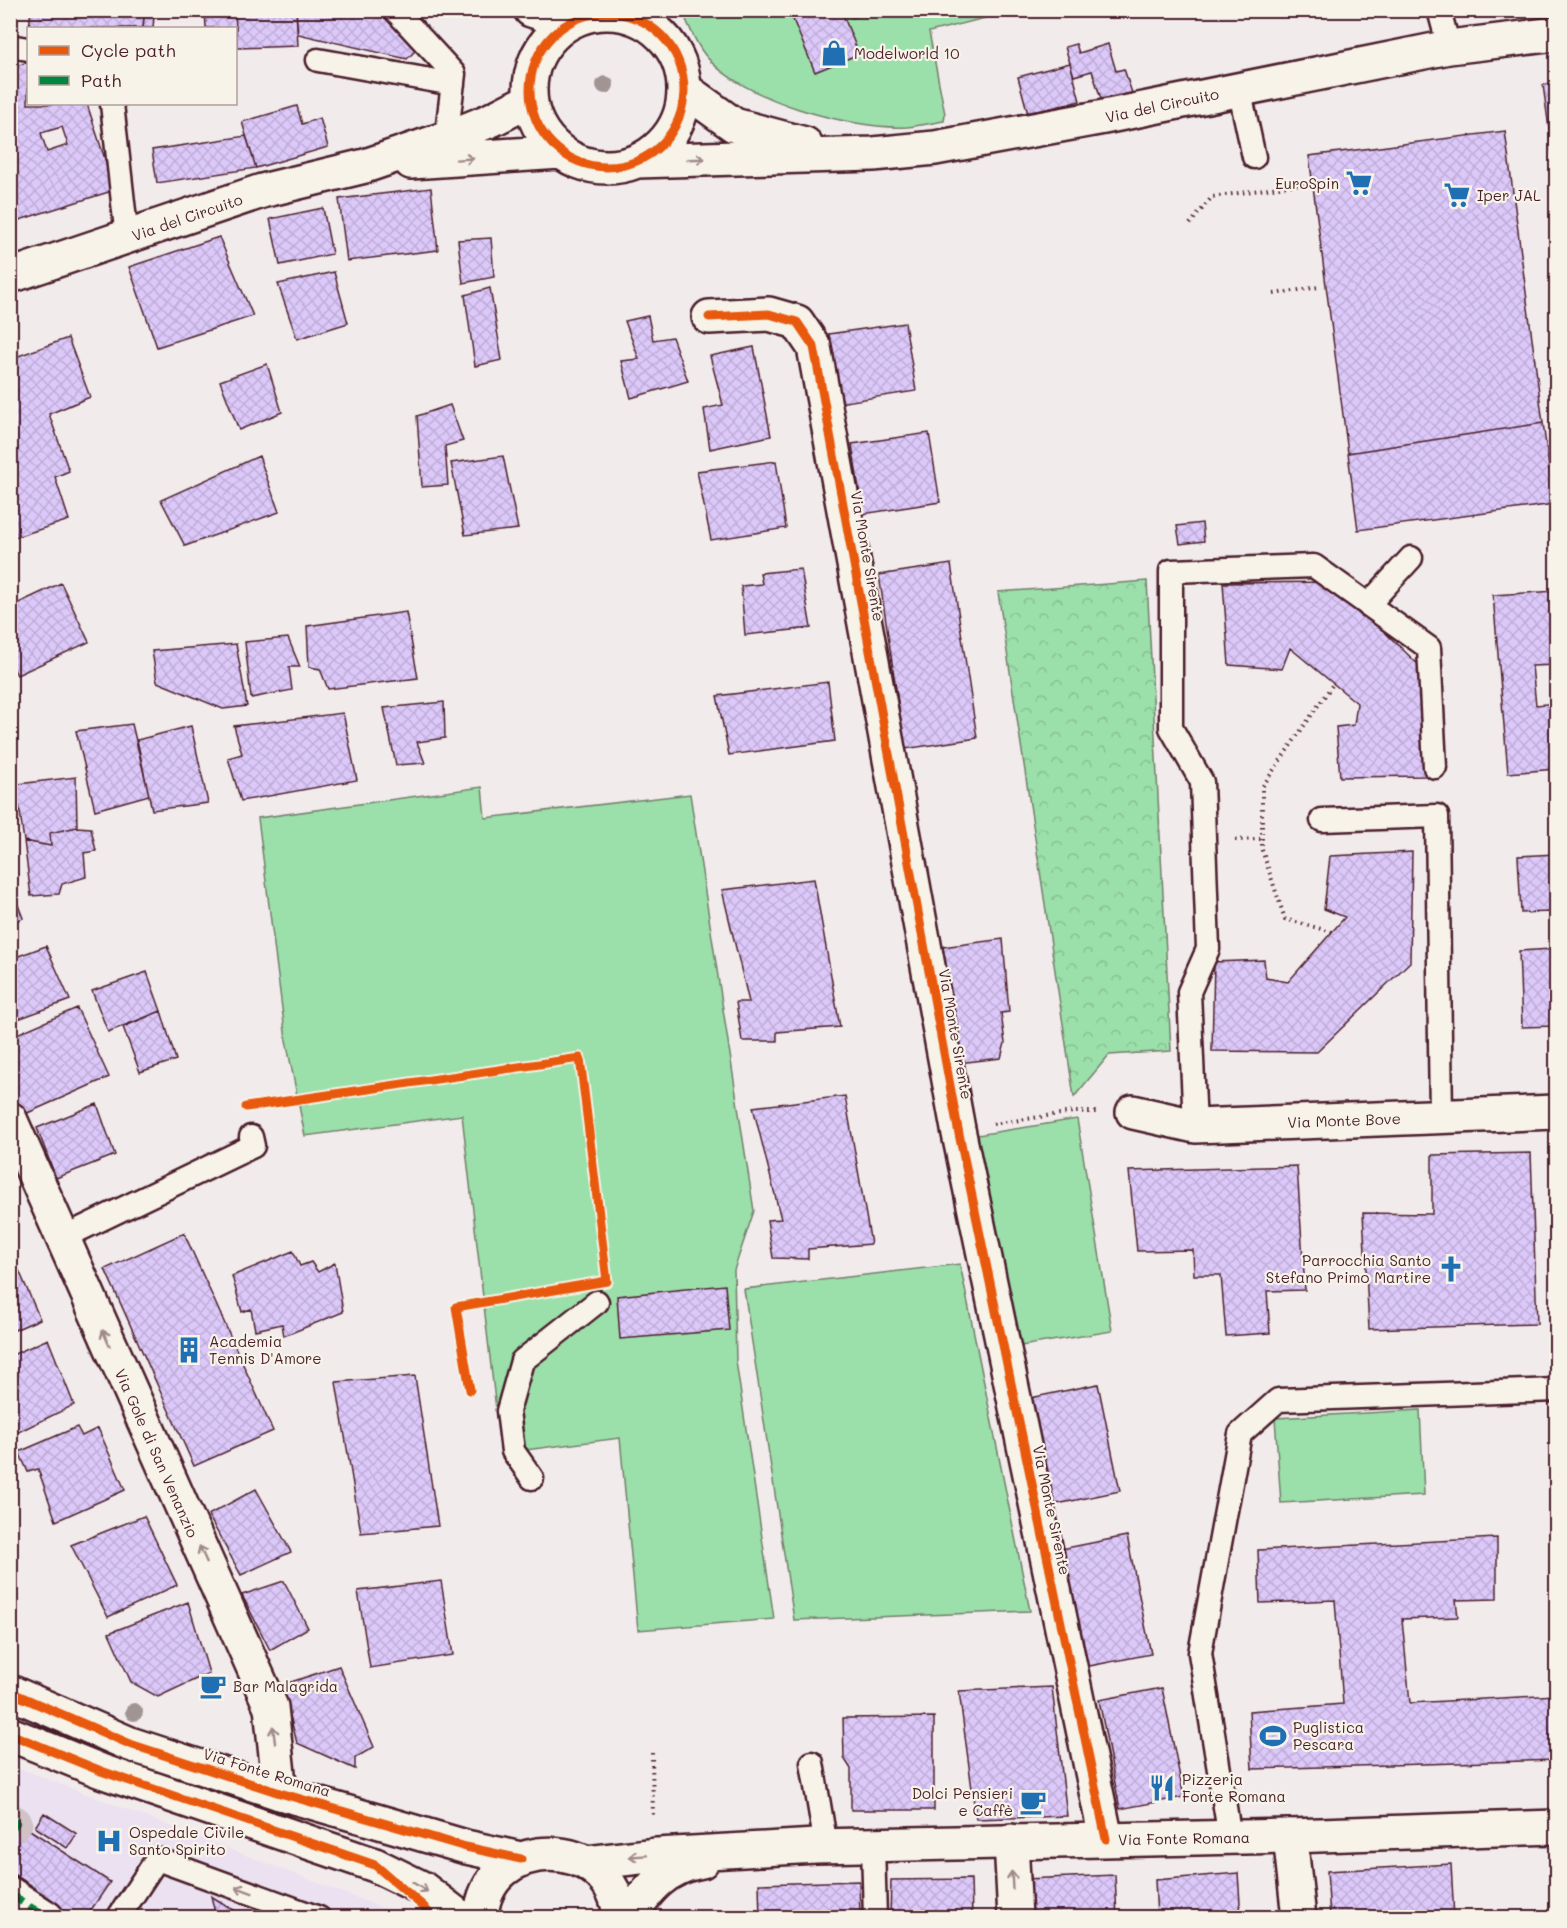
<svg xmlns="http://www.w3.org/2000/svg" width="1567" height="1928" font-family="Mali,sans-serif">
  <defs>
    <pattern id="park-crowns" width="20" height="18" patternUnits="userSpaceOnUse" patternTransform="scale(1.5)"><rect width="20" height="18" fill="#9bdfaa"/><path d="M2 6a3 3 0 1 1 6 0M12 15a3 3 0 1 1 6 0" fill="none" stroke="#87bf92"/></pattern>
    <pattern id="building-cross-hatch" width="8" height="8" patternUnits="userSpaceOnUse" patternTransform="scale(1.5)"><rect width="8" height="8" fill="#dcc9fa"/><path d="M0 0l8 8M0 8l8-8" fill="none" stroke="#beacd6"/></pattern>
  </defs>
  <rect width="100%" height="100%" fill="#f2ebec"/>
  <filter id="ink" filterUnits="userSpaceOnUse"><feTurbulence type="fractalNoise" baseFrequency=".0167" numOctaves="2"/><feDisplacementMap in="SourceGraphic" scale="12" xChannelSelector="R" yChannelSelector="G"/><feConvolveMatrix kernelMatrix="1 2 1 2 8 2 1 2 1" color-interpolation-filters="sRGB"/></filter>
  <g filter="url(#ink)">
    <path fill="#ebe1f0" d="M11 1765 406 1917H11Z"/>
    <path fill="#9bdfaa" stroke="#727f6a" stroke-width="1.5" d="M849 10 852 18 874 10 1013 11 929 32 945 114 944 121C932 123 919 126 907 127 853 130 740 100 705 55 695 43 689 25 682 11Z
      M482 787 485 818 690 794 754 1211 734 1270 736 1361 774 1619 638 1630 620 1438 501 1453 462 1115 305 1136 286 1040 258 818Z
      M1077 1119 1112 1331 1009 1348 965 1137Z
      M960 1264 1030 1611 794 1620 744 1289Z
      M1420 1410 1424 1495 1281 1503 1275 1418Z"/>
    <path fill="url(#park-crowns)" stroke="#727f6a" stroke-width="1.5" d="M1147 581 1171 1051 1109 1055 1074 1097 998 592Z"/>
    <path fill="url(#building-cross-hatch)" stroke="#4a1f2b" stroke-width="1.5" fill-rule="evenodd" d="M31 10H145L143 28H29Z
      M205 10H235L237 48 236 28H206Z
      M235 10H296L298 46 237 48Z
      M296 10H382L418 48 407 59 298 34Z
      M789 10H841L859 54 815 72Z
      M144 15 154 16 153 28H143Z
      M1076 44 1079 53 1108 44 1116 71 1124 69 1132 93 1102 102 1092 71 1074 76 1065 47Z
      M28 62V104H87L115 190 10 223V68ZM62 127 68 145 47 152 41 133Z
      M1070 63 1080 101 1028 114 1018 77Z
      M1556 83V179L1543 85Z
      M297 106 302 124 320 118 328 147 256 168 242 122Z
      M1505 131 1543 423 1348 453 1309 156Z
      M246 136 256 168 157 183 152 150Z
      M431 188 438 250 347 261 339 199Z
      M323 208 332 254 280 265 270 219Z
      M219 237 253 316 157 347 129 267Z
      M491 238 494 277 463 283 458 240Z
      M334 272 348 323 297 339 278 284Z
      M490 288 502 360 475 366 465 295Z
      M648 316 653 340 672 337 688 381 631 398 621 361 639 359 625 321Z
      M905 323 916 391 839 403 829 334Z
      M68 338 90 397 49 414 69 471 55 477 69 520 10 539V359Z
      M754 347 771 436 710 449 704 409 723 405 710 356Z
      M267 364 282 412 239 430 220 381Z
      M450 405 463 441 445 446 448 485 422 487 417 416Z
      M1543 423 1554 504 1358 530 1348 453Z
      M929 433 940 502 863 514 852 444Z
      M259 456 279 512 185 546 161 500Z
      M503 456 518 529 465 535 451 463Z
      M776 461 786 528 711 540 697 471Z
      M1202 523 1204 541 1180 544 1177 526Z
      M951 564 977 738 905 749 879 575Z
      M801 569 811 628 745 635 741 586 762 584 760 573Z
      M1333 582 1426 672 1429 776 1340 777 1336 727 1354 725 1357 703 1290 648 1282 669 1229 665 1223 583Z
      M61 583 89 642 17 675 10 662V607Z
      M1556 591V665L1532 666 1536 705 1556 703V769L1508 773 1493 595Z
      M406 612 418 678 328 689 320 669 309 667 307 626Z
      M288 638 300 667H289L292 690 251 698 245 642Z
      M236 644 247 706 223 709 157 682 152 651Z
      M828 682 835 741 729 755 717 696Z
      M444 702 445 738 417 742 425 763 396 765 384 708Z
      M343 713 357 780 241 801 228 758 242 754 234 726Z
      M132 724 149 795 95 810 76 731Z
      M191 726 208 803 152 810 137 740Z
      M76 777 77 827 50 833 51 846 24 841 19 805 10 807V785Z
      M77 827 91 828 96 851 84 853 86 877 62 884 59 894 31 896 24 841 51 846 50 833Z
      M1412 852 1410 962 1317 1052 1212 1051 1214 962 1264 960 1266 978 1288 982 1345 917 1324 909 1330 856Z
      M1556 854V1026L1522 1027 1519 951 1552 949 1550 912 1521 913 1518 856Z
      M814 879 840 1027 777 1032V1041H742L736 1002H749L722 890Z
      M10 884 23 918 10 923Z
      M1003 939 1009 1012 1001 1013 1005 1043 1001 1058 950 1064 935 948Z
      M46 946 70 1000 10 1022V959Z
      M147 972 161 1011 108 1032 92 991Z
      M77 1008 109 1077 23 1115 10 1092V1037Z
      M161 1011 176 1060 140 1072 123 1027Z
      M845 1096 871 1244 808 1249V1259L773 1258 767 1220 781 1219 753 1107Z
      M97 1104 115 1155 56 1178 37 1128Z
      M1531 1153 1537 1324 1369 1329 1363 1213 1432 1214V1155Z
      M1297 1166 1305 1290 1267 1291 1270 1333 1226 1336 1221 1275H1194L1193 1250 1137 1251 1129 1171Z
      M184 1233 273 1431 194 1466 105 1269Z
      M293 1251 300 1266 311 1262 318 1272 335 1263 343 1312 284 1336 282 1324 255 1330 251 1309 242 1312 232 1276Z
      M15 1261 40 1319 10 1332V1263Z
      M725 1285 729 1330 620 1339 617 1296Z
      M48 1339 74 1405 10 1436V1356Z
      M415 1376 438 1526 361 1533 336 1382Z
      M1098 1384 1120 1491 1052 1505 1030 1398Z
      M77 1427 82 1436 98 1428 125 1490 56 1521 38 1469 28 1472 19 1452Z
      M256 1489 291 1552 241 1575 208 1515Z
      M144 1516 177 1585 108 1617 71 1545Z
      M1127 1536 1151 1654 1079 1668 1056 1550Z
      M1497 1538V1599L1456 1600 1458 1617 1402 1619 1410 1703 1556 1695V1760L1252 1769 1249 1711 1343 1704 1335 1600 1260 1603 1258 1550Z
      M284 1581 308 1628 270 1650 242 1595Z
      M441 1581 453 1655 370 1668 358 1591Z
      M188 1602 209 1673 158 1697 131 1682 109 1633Z
      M339 1666 374 1747 355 1758V1769L297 1743 282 1685Z
      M1052 1687 1067 1816 976 1819 959 1691Z
      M1162 1688 1184 1797 1120 1809 1099 1700Z
      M934 1717V1810H851V1769L844 1758 843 1718Z
      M44 1813 77 1834 67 1848 35 1827Z
      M10 1817 110 1882 87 1916 81 1912 77 1918H55L24 1897 31 1885 10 1872Z
      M1451 1864 1454 1918H1330L1327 1871Z
      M1238 1873 1241 1918H1157L1155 1880Z
      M1115 1875 1117 1918H1030L1025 1879Z
      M971 1879 972 1918H890L891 1880Z
      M859 1881 860 1918H760L759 1884Z
      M211 1896 247 1918H213L215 1913Z"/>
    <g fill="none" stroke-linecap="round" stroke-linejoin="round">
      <path stroke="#d0c2c5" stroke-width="33" stroke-dasharray="33 16" stroke-linecap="butt" d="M10 1819 16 1823 10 1830"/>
      <g stroke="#4a1f2b" stroke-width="27">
        <path id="service" d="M395 10 454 74 448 124
          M1439 10 1449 47
          M10 46 28 49
          M318 60 453 84
          M1239 88 1254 157
          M112 104 127 238
          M1368 605 1411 558
          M1322 820 1437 816 1441 1117
          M1195 1126 1189 992 1208 949 1202 782 1171 728V571L1314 566 1429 648 1435 767
          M62 1238 253 1146 251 1137
          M532 1478 513 1451 508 1411 522 1361 597 1302
          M812 1763 826 1846
          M1230 1838 1200 1653 1240 1434 1278 1400 1556 1390
          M873 1845 875 1918
          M118 1918 157 1859 319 1918"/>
      </g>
      <g stroke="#4a1f2b" stroke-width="38">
        <path id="pedestrian" d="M10 1894 47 1918"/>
      </g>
      <g stroke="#4a1f2b" stroke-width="38">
        <path id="minor" d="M531 10 559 19 574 20
          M709 317 769 314 797 322 814 347 958 1129 1106 1839
          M1133 1112 1195 1126 1556 1112
          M10 1119 271 1707 280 1793
          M1290 1836 1299 1918
          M1011 1841 1015 1918"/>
      </g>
      <g stroke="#4a1f2b" stroke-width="38">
        <path id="tertiary" d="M10 1692 130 1744 280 1793 466 1847 521 1859
          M10 1734 101 1771 375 1865 422 1888 461 1918
          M587 1863 657 1855 816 1846 1290 1836 1556 1827
          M481 1918C485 1833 614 1833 620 1918
          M628 1918C648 1889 665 1867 702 1861"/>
      </g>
      <g stroke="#4a1f2b" stroke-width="38">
        <path id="secondary" d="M530 90a77 77 0 1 1 154 0a77 77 0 1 1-154 0Z
          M684 89 734 125 805 144
          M637 161 873 154 935 148 1104 117 1449 47 1556 34
          M411 162 560 152
          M10 276 262 191 365 166 447 138 491 120 530 100"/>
      </g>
      <path stroke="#4a1f2b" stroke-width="4" stroke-dasharray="1.5 4.5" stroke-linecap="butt" d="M1190 224 1212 197 1313 182
        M1274 294 1319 287
        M1235 840 1262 839
        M1332 932 1285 919 1262 850V787L1333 684
        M993 1124 1073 1112H1099
        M652 1753 653 1819"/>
      <use href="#service" stroke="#f7f3e8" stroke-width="22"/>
      <use href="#pedestrian" stroke="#f7f3e8" stroke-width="33"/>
      <use href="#minor" stroke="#f7f3e8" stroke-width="33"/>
      <use href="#tertiary" stroke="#f7f3e8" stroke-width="33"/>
      <use href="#secondary" stroke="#f7f3e8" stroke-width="33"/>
      <path stroke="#00873e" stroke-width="8" stroke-dasharray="15 8" stroke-linecap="butt" d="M10 1819 16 1823 10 1830
        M10 1894 47 1918"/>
      <g stroke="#f7f3e8" stroke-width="13">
        <path id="cycleway" d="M530 90a77 77 0 1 1 154 0a77 77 0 1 1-154 0Z
          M709 317 769 314 797 322 814 347 958 1129 1106 1839
          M246 1107 580 1058 607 1281 456 1307 470 1390
          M10 1692 130 1744 280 1793 466 1847 521 1859
          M10 1734 101 1771 375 1865 424 1907 433 1918"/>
      </g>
      <use href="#cycleway" stroke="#e8590c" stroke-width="9"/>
    </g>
    <g fill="#a19593">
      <circle cx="605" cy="85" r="9"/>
      <circle cx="134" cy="1712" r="9"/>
    </g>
    <defs><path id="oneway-shaft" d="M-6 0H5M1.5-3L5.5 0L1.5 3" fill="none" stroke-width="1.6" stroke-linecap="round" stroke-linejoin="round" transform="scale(1.5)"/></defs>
    <g stroke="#a0898a">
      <use href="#oneway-shaft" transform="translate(465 159) rotate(-4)"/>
      <use href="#oneway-shaft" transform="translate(696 159) rotate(-2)"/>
      <use href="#oneway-shaft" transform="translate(106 1338) rotate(-114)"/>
      <use href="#oneway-shaft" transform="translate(203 1554) rotate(-114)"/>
      <use href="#oneway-shaft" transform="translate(274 1735) rotate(-97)"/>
      <use href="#oneway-shaft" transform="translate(638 1856) rotate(176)"/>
      <use href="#oneway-shaft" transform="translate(1012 1880) rotate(-93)"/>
      <use href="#oneway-shaft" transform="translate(420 1887) rotate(32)"/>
      <use href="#oneway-shaft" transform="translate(244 1890) rotate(-160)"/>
    </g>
  </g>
  <defs>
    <g id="shop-bare" transform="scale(2.07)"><path d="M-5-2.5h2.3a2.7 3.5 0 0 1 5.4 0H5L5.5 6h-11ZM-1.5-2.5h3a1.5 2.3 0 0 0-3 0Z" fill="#1f6fb2" stroke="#f7f3e8" stroke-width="2.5" paint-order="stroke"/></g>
    <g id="supermarket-bare" transform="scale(2.07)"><path d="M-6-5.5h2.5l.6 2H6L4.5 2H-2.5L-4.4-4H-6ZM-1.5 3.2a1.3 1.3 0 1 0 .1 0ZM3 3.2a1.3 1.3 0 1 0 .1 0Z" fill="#1f6fb2" stroke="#f7f3e8" stroke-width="2.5" paint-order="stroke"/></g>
    <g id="church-bare" transform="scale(2.07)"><path d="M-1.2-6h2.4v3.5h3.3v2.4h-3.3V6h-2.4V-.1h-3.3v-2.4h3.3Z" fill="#1f6fb2" stroke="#f7f3e8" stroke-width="2.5" paint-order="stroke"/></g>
    <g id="building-bare" transform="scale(2.07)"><path d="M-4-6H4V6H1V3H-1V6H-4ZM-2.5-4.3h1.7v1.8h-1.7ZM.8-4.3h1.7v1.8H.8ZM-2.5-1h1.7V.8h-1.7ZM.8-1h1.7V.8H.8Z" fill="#1f6fb2" stroke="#f7f3e8" stroke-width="2.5" paint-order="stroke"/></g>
    <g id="cafe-bare" transform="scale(2.07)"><path d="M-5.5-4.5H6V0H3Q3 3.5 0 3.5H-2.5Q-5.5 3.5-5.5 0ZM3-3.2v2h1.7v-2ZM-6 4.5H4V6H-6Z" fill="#1f6fb2" stroke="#f7f3e8" stroke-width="2.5" paint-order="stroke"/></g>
    <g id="stadium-bare" transform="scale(2.07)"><path d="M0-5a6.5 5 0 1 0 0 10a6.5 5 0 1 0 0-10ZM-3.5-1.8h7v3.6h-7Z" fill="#1f6fb2" stroke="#f7f3e8" stroke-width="2.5" paint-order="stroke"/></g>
    <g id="restaurant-bare" transform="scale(2.07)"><path d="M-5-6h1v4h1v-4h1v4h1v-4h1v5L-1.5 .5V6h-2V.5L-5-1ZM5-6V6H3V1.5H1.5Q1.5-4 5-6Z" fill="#1f6fb2" stroke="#f7f3e8" stroke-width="2.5" paint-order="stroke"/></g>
    <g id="hospital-bare" transform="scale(2.07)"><path d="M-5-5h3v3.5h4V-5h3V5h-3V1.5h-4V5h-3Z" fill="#1f6fb2" stroke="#f7f3e8" stroke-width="2.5" paint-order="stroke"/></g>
  </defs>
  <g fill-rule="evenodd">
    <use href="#shop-bare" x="834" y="53"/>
    <use href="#supermarket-bare" x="1359" y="183"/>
    <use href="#supermarket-bare" x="1457" y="195"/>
    <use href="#church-bare" x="1451" y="1269"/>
    <use href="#building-bare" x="189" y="1350"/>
    <use href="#cafe-bare" x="213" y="1686"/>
    <use href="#stadium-bare" x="1273" y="1736"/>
    <use href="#restaurant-bare" x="1162" y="1788"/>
    <use href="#cafe-bare" x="1033" y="1802"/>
    <use href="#hospital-bare" x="109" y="1841"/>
  </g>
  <g text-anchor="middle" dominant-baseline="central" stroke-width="4.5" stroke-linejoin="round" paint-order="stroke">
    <g font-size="15" fill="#4a1f2b" stroke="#f7f3e8" text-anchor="start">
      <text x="854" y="53">Modelworld 10</text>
      <text x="1339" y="183" text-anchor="end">EuroSpin</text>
      <text x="1477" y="195">Iper JAL</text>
      <text x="1431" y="1260" text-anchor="end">Parrocchia Santo<tspan x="1431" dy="17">Stefano Primo Martire</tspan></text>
      <text x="209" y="1341">Academia<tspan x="209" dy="17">Tennis D'Amore</tspan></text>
      <text x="233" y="1686">Bar Malagrida</text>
      <text x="1293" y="1727">Puglistica<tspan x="1293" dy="17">Pescara</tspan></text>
      <text x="1182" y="1779">Pizzeria<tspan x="1182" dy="17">Fonte Romana</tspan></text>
      <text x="1013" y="1793" text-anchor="end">Dolci Pensieri<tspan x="1013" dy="17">e Caffè</tspan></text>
      <text x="129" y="1832">Ospedale Civile<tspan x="129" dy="17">Santo Spirito</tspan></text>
    </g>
    <g font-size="15" fill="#4a1f2b" stroke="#f7f3e8">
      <text transform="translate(1162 105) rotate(-12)">Via del Circuito</text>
      <text transform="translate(187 217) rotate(-19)">Via del Circuito</text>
      <text transform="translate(868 556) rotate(80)">Via Monte Sirente</text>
      <text transform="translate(956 1034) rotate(80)">Via Monte Sirente</text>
      <text transform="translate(1344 1120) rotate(-2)">Via Monte Bove</text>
      <text transform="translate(157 1453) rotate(66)">Via Gole di San Venanzio</text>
      <text transform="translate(1052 1510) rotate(78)">Via Monte Sirente</text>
      <text transform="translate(267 1772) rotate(17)">Via Fonte Romana</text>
      <text transform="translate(1184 1838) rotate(-1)">Via Fonte Romana</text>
    </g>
  </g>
  <rect width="1567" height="1928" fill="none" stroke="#f7f3e8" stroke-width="36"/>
  <rect x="18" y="18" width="1531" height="1892" fill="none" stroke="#4a1f2b" stroke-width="2" filter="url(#ink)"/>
  <rect x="27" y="27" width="210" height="78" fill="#f7f3e8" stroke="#b29e9c" stroke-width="1.5"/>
  <rect x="39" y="46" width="30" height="9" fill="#e8590c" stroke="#b29e9c" stroke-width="1.5"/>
  <text x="81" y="57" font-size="18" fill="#4a1f2b">Cycle path</text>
  <rect x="39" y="76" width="30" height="9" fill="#00873e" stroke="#b29e9c" stroke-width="1.5"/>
  <text x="81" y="87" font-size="18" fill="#4a1f2b">Path</text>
</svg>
